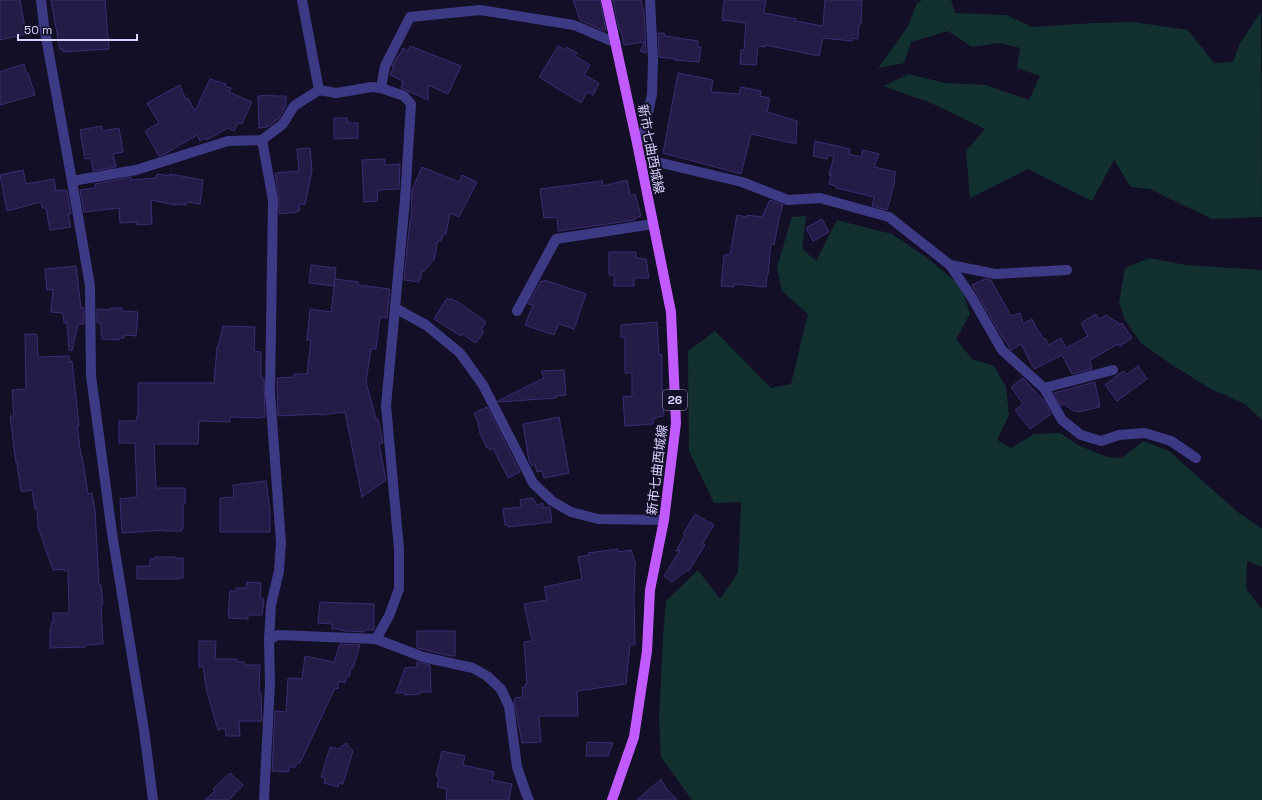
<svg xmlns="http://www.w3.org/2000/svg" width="1262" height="800" font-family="'Space Grotesk','Noto Sans JP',sans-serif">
  <rect width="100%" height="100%" fill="#130f26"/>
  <path fill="#12302f" d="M922 0H951L955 13 1006 15 1032 27 1093 23 1133 22 1188 30 1214 63 1233 62 1240 43 1261 12 1262 217 1212 219 1150 189 1131 187 1114 160 1092 201 1028 169 970 198 966 151 985 129 931 103 883 86 909 74 945 83 986 85 1029 100 1040 76 1017 68 1020 48 999 43 972 47 948 31 911 42 904 63 878 68 907 28 917 3Z
    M806 216 802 248 816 261 837 220 892 234 926 257 961 286 970 314 956 339 972 359 994 366 1006 387 1009 415 997 440 1011 448 1034 434 1060 433 1080 446 1107 457 1122 458 1143 441 1169 451 1239 513 1262 529V567L1247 561 1246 589 1262 609V800H692L661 757 659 720 663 637 666 601 698 570 720 599 738 573 741 502 714 503 689 451 688 351 715 331 771 388 791 384 808 314 782 291 777 267 792 217Z
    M1149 258 1186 265 1262 270V420L1245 404 1211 389 1169 363 1141 343 1125 320 1119 303 1125 268Z"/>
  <path fill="#241b47" stroke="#3b2d73" d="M0 0H20L26 34 0 40Z
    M51 0H105L109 49 63 52V49L60 50Z
    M573 0H600L606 30H602L580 20Z
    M613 0H641L644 12 646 53 640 51 645 42 624 45 621 30H619Z
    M724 0H766L764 13 796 19 795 21 823 26 825 0H862L861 24H859L858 39 853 38 852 41 823 38 819 56 765 45V47L758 46 756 65 740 64 741 50H744L746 23 722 20Z
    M658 33H664L665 36 698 41V47H701L699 62 675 60V59L659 57Z
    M410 46 461 66 448 94 428 85V100L401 88 403 81 390 75 394 66H392L399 54H400L403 48 408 51Z
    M558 46 565 50 567 47 577 53 575 56 590 65 584 75 599 83 593 95 587 92 581 103 539 77Z
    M24 64 26 73H28L35 95 0 105V72Z
    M678 73 713 80 711 92 739 94 741 87 761 91 760 96 770 98 767 112 797 121 796 144 751 134 741 174 663 153Z
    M210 79 226 84 225 86 231 88 229 92 252 102 242 124 238 123 234 131 228 128 207 140 206 138 200 141 197 135 165 154 159 156 145 131 159 123 147 103 180 85 186 100 188 98 195 111Z
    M273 95V96H286V106L278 120H274L275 122 268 127 259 128 258 96Z
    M334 118H347L348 123H358V138L334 139Z
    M102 126V131L119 128 123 152 113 154 116 167 93 171 91 158 85 159 80 130Z
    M815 141 850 149 849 154 861 157 863 150 879 154 874 167 896 172 894 180 895 181 887 210 872 206 874 197 836 188V186L829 184 831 175H829L834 156 828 155V159L813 156Z
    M310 148 312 170 305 205 302 204 299 205 300 211H297V212L279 214V199L275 173 299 171 297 149Z
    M385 159V165L400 164 399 189 378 190 377 201 364 202 362 160Z
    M422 167 459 182 462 175 477 182 459 217 450 213 446 234H443L441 241 438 240 434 260 423 272H421V279L419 278V282L404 280 410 220H411L412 190Z
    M23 170 26 184 54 179 56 191 64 190 65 191H67L71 214H68L71 227 50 230 46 208H42L41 202 7 211 0 175Z
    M157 174 171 176 170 174 203 180 200 204 187 202 186 205 175 204V205L151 200 152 224 137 225V222L120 223 119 208 84 212 80 190 95 188V184L131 177V180L156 178Z
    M627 180 630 195 635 194 641 216 635 218V220L558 231 557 217 544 218 540 189 602 181 603 186Z
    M770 200 783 205 780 214 774 245 771 244 768 275H767L766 287 734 284V287L721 286 724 255H730L737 215 747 217V215L762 217Z
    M822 219 829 232 813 241 806 228Z
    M609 252H636V258L646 259 649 278H634V286H614V275H609Z
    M311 265 336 268 334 286 309 283Z
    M76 266 81 308H84V324H78L72 351 69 350 67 323H64L63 313 51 312 53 289 47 290 45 269Z
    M335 279 358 282V285L390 289 387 318 380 317 376 349H371L366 382 376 419H378L383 443 379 444 386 480 362 497 345 412 320 415V414L278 416 277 378 294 377V374H307L311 340H307L310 309 331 312Z
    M985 279 991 280 1011 316 1020 313 1023 324 1032 319 1039 333H1040L1043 339 1045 338 1049 345 1061 338 1066 348 1088 336 1081 323 1096 314 1099 319 1106 315 1120 324 1122 323 1132 338 1120 346 1118 344 1090 360 1092 369 1072 374 1062 355 1034 369 1021 344 1011 350 1005 340H1004L972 285Z
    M544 280 586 294 574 329 559 324 554 335 550 333V334L525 325 533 305 528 304 541 281 544 282Z
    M447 298 449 300 450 298 461 304 486 322 481 330 484 332 476 343 462 334 461 336 434 319Z
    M110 308H122V311L138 312 136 336 124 335V338H119V340L102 339V335H101V323H97V309L110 310Z
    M657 322 659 355 662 354V385L664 416 657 417V418L653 419V424L625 426 623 397 632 396V373H625V337H621V325Z
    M223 326 255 327 254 351 261 352V378H264L265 417H261V418L230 417V422L199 421 198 444H154L156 488H185V504H183V529H181V531H165V530L122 533 120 499 137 497 135 443H119V421H136L137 416H138V383H214L217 347H218Z
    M25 334H37L38 357 69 356V362L72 361 79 426H77L81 456H82L88 494 92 493 95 510 99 585H101L103 604 101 605 103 644 85 645V647L50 648V630H51V623H53V613H69L68 571H64V569L53 570 38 527 37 508 35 509 32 490 21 492 17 463H16L10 416H14L12 390 26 389Z
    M1138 366 1147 379 1117 401 1105 385 1123 371 1127 374Z
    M564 370 566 395 556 396V398L499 402 498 401 544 378 541 371Z
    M1023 378 1044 401 1051 414 1030 429 1015 410 1023 404 1011 387Z
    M1095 382 1100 407 1078 412V411H1073L1064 404 1061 406 1054 393Z
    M487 407 520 472 508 478 493 448 490 450 488 447 487 448 479 431 480 430 478 426 479 425 474 413Z
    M559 417 569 473 544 478 542 471 537 472 535 464 532 466 529 461 523 424Z
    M266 481 270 511V532H220V498L234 497 233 485Z
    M533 498 537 505 543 503V508L550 507 552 522 508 527V525H505L503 509 521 507 520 500Z
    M695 514 714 525 703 543 705 545 688 572 687 570 672 582 664 576 680 550 676 551 685 535 683 534Z
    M618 549 619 552 631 550 636 565 635 566 634 596 635 645H630L626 684 577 691 578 716H539L541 742 522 743 514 701H515V698L523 697 522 687H526L525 684H527L524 642 532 641 524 604 547 600 544 587 582 579 578 557 589 555 588 553Z
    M155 557H176V559L183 558V578H178V579H137V566H150V559H155Z
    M247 582 261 583 260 598 264 599 262 615H248V619L229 618V614H228L230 591H236V588H246Z
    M320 602 374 604V630H365L364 632 345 631 340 630V629H332V624L318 623Z
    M417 631H455V656H451L417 648Z
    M199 641H216L215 659H237V662H244L245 665H260L259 693H261L262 721H239L240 736H226L225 728 218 730 207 692 203 667H199Z
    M340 644 360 645 353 668H351L349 677H346L345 683 339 681 338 689 335 688 300 763H296V767H289V772L272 771 275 711 286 712 288 678 302 679 305 656 334 662Z
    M417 662 430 665 431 692H420V694L405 695V693H396L405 668 417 667Z
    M587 742 613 743 608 756H586Z
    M346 743 353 751 343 784 339 783 338 787 324 783 325 778 321 777 330 747 339 749Z
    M442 751 465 756 463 765 494 772 492 780 512 784 509 800H446L447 789 437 787 439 777 436 776Z
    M230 773 243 785 229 800H205L215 791 213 789Z
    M661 779 666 788 677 800H637Z"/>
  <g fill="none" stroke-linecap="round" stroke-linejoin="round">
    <path stroke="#3d3a85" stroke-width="10" d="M302 0 319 90
      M381 88 385 66 410 17 480 10 574 25 616 43
      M262 140 273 200 270 392 281 543 279 571 271 605 269 640 270 684 264 800
      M637 143 643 137 652 94 653 60 650 0
      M640 158 742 182 788 200 820 198 889 217 950 265 971 296 1002 350 1044 388 1113 370
      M72 181 136 170 228 141 262 140 283 124 294 106 319 90 336 93 372 87 381 88 404 96 411 104 405 200 395 308 426 325 460 353 483 385 533 483 552 501 571 512 598 519 664 520
      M950 265 995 274 1067 270
      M517 311 556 239 653 224
      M1044 388 1062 420 1081 435 1101 441 1119 435 1145 433 1171 441 1196 458
      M376 639 389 616 399 589V549L386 406 395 308
      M269 640 278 635 376 639 423 657 473 668 487 676 501 689 509 706 517 767 527 796 529 800"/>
    <path stroke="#3d3a85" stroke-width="10" d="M41 0 44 26 72 181 90 286 91 376 112 533 144 730 153 800"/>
    <path stroke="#c25bff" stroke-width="10" d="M606 0 637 143 671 312 676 423 664 520 650 590 647 651 634 737 612 800"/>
  </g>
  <g text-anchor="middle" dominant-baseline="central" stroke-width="4" stroke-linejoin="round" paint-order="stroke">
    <rect fill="#130f26" stroke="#9e99be" stroke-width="1" x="663" y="390" width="24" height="20" rx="3"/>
    <g font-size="12" font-weight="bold" fill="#d9d4ff">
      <text x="675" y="400">26</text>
    </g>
    <g font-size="13" fill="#d9d4ff" stroke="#130f26">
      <text transform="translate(651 149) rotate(79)">新市七曲西城線</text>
      <text transform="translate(657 470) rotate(-83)">新市七曲西城線</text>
    </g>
  </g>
  <path d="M18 34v6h119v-6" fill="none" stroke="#d9d4ff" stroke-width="2"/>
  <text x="24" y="34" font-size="12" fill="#d9d4ff" stroke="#130f26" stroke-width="3" paint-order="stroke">50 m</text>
</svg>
